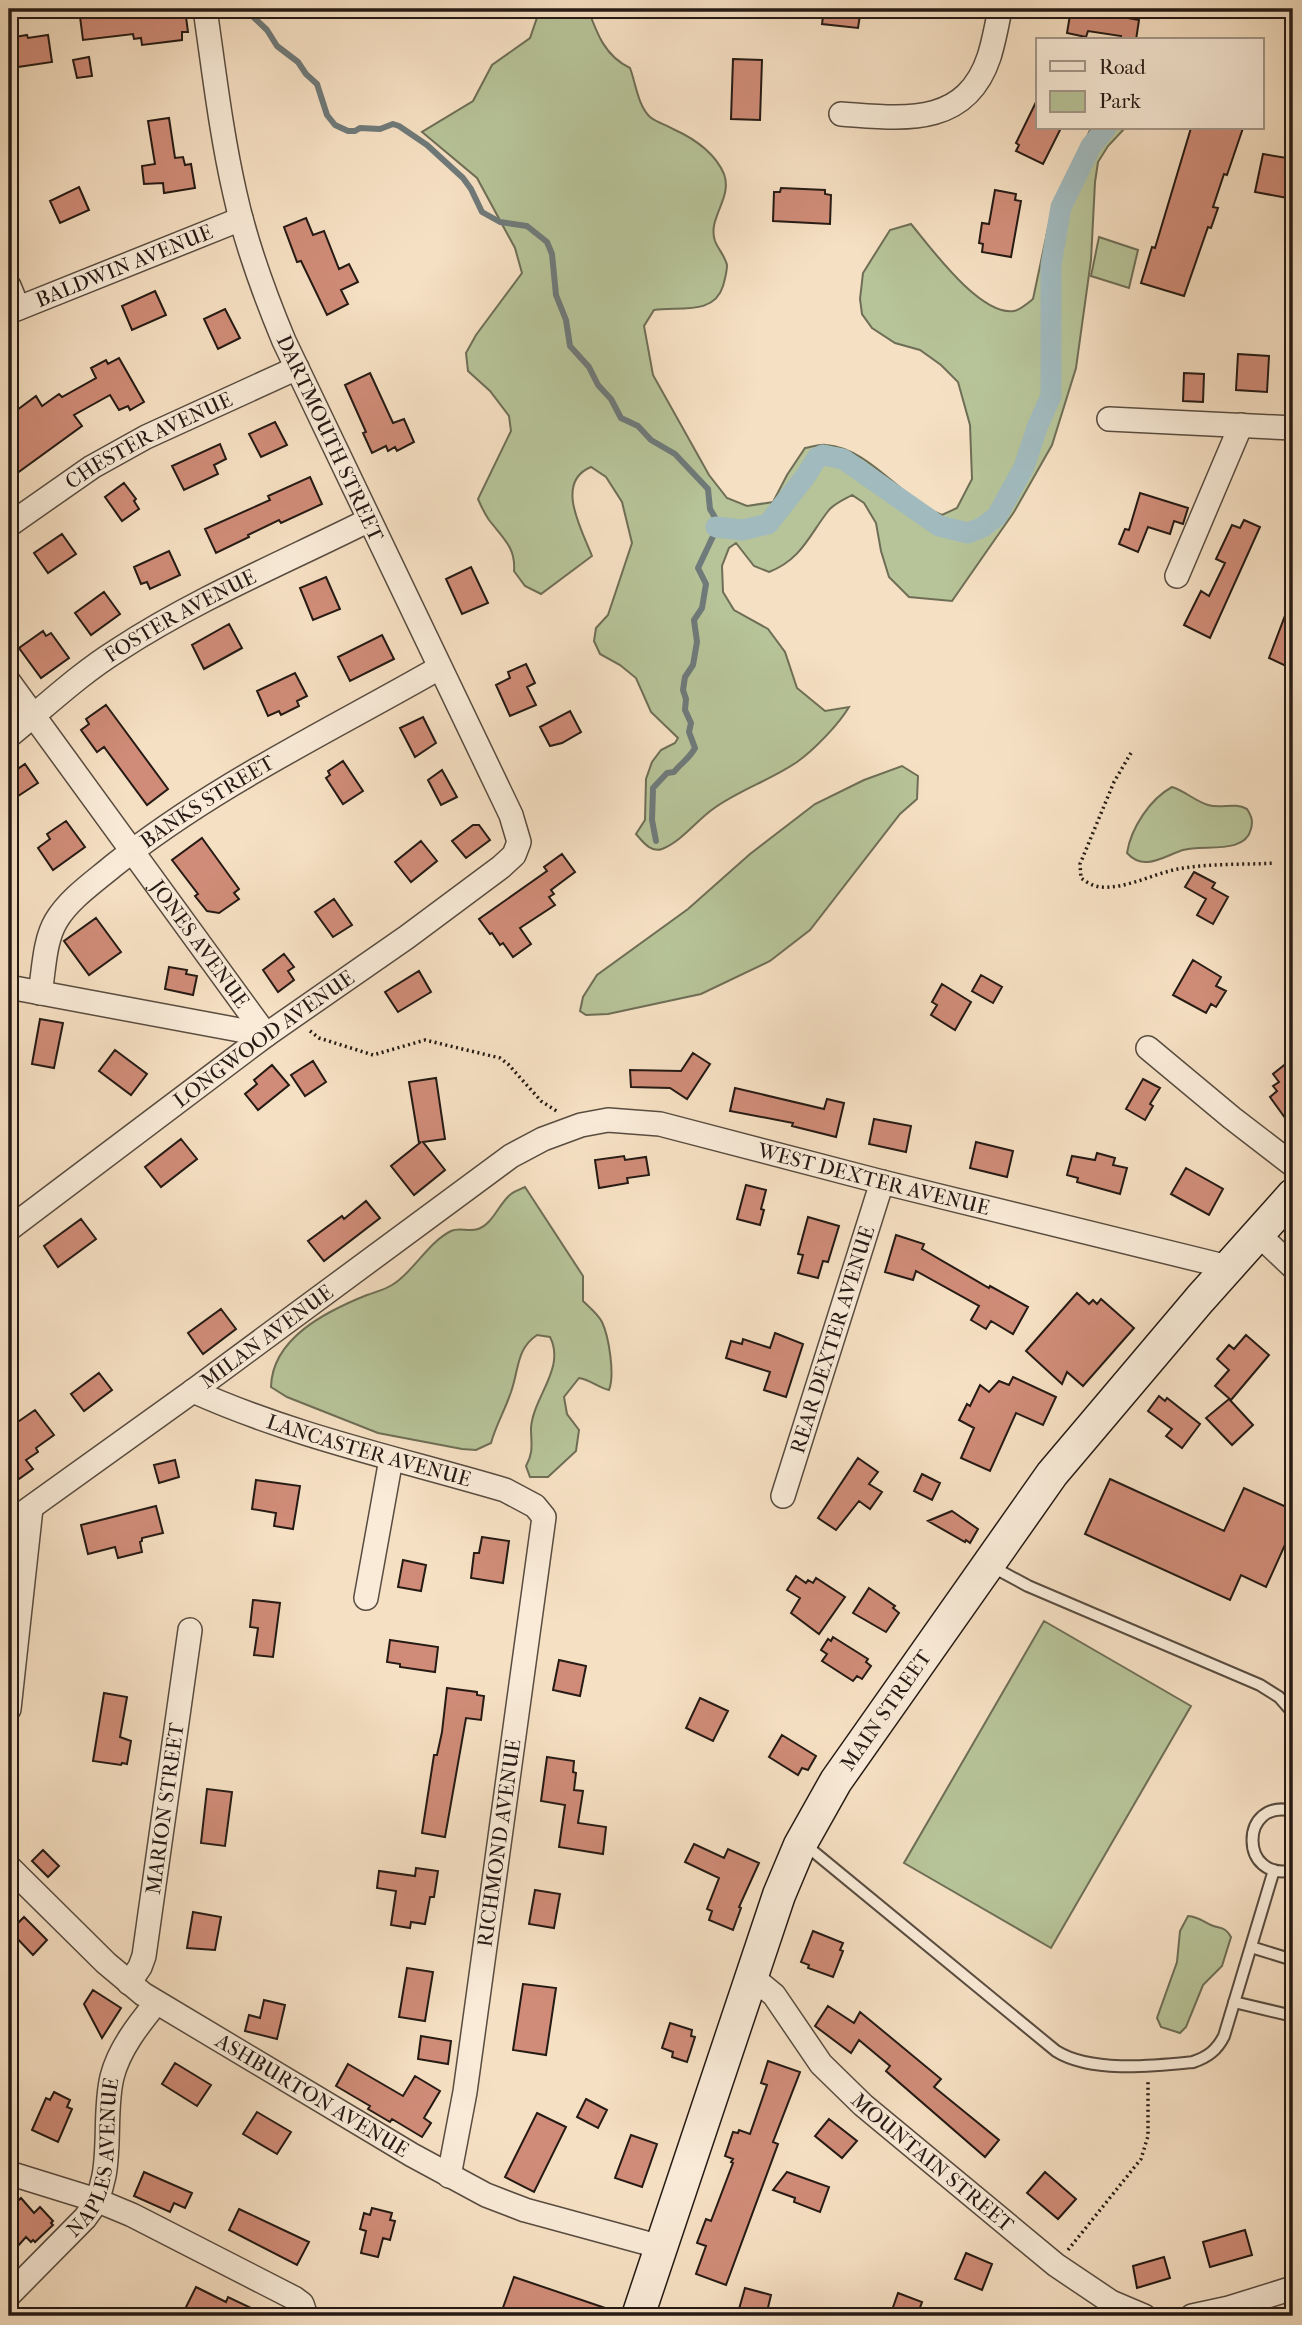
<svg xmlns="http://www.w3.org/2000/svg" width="1302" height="2325" font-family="'IM FELL French Canon',serif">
  <rect width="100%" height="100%" fill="#f6e0c3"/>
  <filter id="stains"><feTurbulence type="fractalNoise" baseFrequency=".00286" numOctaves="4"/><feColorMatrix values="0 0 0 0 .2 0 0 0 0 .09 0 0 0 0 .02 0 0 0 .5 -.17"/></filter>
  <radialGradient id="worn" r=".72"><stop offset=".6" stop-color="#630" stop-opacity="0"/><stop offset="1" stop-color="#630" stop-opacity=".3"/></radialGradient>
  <path fill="#b7c398" stroke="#6e6e56" stroke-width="2" d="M540 9H588C597 34 605 56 630 68 636 84 638 106 650 117 656 122 666 125 673 129 693 138 715 153 724 174 733 198 707 218 715 241 718 249 725 256 727 265 727 271 725 279 723 286 714 316 678 306 654 310L644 326 653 375 709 475 727 498 747 506 773 502 787 475 805 448C812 447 819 444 826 445 870 448 901 499 942 515L957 508 972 479 970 425 958 382 941 365 920 350 895 343 872 328 862 314 860 299 863 273 890 230 911 224C931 248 980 316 1014 311 1020 310 1028 303 1033 299L1051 214 1091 128H1125L1108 146 1098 162 1095 182 1091 260 1076 368 1052 445 1014 512 952 601 909 597 889 577 881 551 876 523 864 503 852 495C845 499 835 503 829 510 809 535 802 559 769 572L754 566 736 543 729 548 722 566 723 592 734 610 768 629 785 652 797 688 825 711 849 707C839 724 814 750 797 762 771 780 739 790 713 809 696 821 682 841 662 849 651 853 643 842 636 834L645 820 646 779 652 762 661 750 675 743 678 738 651 712 636 678 620 665 600 654 594 641 596 628 608 615 632 543 622 502 606 477 591 467C554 482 582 530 592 556L541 594 525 586 514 571C516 548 503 538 489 520 485 514 481 506 478 499L511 431 509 416 490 391 468 371 466 353 476 335 522 273 515 248 477 178 422 132 473 101 492 65 530 38Z
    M1099 237 1138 250 1129 288 1091 276Z
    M902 766 918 776 917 799 900 814 810 930 770 961 701 994 608 1014 586 1015 580 1011 583 997 597 975 688 909 750 854 815 804 864 780Z
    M1172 787C1185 791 1195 801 1208 805 1222 809 1234 802 1247 809 1252 817 1253 821 1251 829 1245 855 1203 844 1183 850 1164 856 1144 872 1127 853 1131 828 1150 799 1172 787Z
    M525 1187 583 1276V1301C589 1307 598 1314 602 1322 609 1337 615 1375 609 1390 597 1387 591 1380 579 1378L564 1397 567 1414 579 1430 576 1451 548 1477H530L526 1466C534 1452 531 1443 531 1428 533 1397 566 1368 550 1337L537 1335C516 1349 519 1370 511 1392 505 1410 496 1425 491 1443L476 1450 462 1449 378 1433 287 1397 271 1387C272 1338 327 1311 367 1295 375 1292 384 1290 392 1285 413 1273 427 1243 451 1231 459 1227 469 1232 478 1229 493 1224 499 1203 511 1194 515 1191 521 1189 525 1187Z
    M1044 1621 1191 1706 1051 1948 904 1863Z
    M1188 1916C1199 1917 1202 1921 1211 1925 1220 1929 1225 1926 1231 1937L1222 1966 1203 1985 1186 2027 1180 2033 1161 2027 1157 2018 1177 1962 1180 1931Z"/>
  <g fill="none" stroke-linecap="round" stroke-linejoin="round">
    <path stroke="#6f7a7a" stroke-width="6" d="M245 9 267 30 277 46 298 62 306 74 317 84 327 115 335 125 348 131H355L360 128 380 129 393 124 399 126 427 145 463 178 471 189 482 212 500 222 527 226 547 242 552 254 556 295 566 320 570 346 589 367 598 385 611 399 621 418 638 426 651 440 675 454 708 489 710 509 717 521 716 530 698 568 706 584 702 608 694 620 697 642 693 665 685 677 683 690 686 699 685 710 691 723 689 732 695 748C689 759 681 763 674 772L667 773 653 788 652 820 656 841"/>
    <path stroke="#a1babe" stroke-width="21" d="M716 527 742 530 768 524 805 477 817 458 823 455 843 459 939 526 968 533 983 527 997 516 1024 467 1038 425 1051 396V265L1061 207 1091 146 1106 128"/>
  </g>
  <path fill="#d08c78" stroke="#251a14" stroke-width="2" d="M79 9H103L104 15 150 9H185L188 32H182V40L142 45 141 38 134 39 133 34 83 40Z
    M824 9H861L858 28 822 24Z
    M1071 9 1123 10 1122 17 1139 20 1136 40H1120L1121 36 1088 31 1086 37 1067 33Z
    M27 35 28 38 48 35 52 62 11 68 9 38Z
    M89 57 92 76 77 78 73 60Z
    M733 59 762 60 760 120 731 119Z
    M1038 98V128H1061L1043 164 1016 151 1019 145 1016 143Z
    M169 118 175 158 183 157 185 165 191 164 195 188 164 193 163 183 144 184 142 166 155 164 148 121Z
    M1191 128H1243L1227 175 1224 174 1213 207 1218 208 1211 228 1208 227 1184 296 1141 283 1152 247 1155 248Z
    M1263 154 1293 159V199L1255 192Z
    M79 187 89 210 60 223 50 201Z
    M781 188 825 190V194L831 195 830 224 773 221 774 192H780Z
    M995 190 1016 194 1015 200 1021 201 1011 257 982 252 983 244 979 243 982 223 989 224Z
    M306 218 313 235 324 231 339 269 349 264 358 282 341 290 348 304 327 315 301 261 297 262 284 227Z
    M155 291 166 315 132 330 122 306Z
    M225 309 240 338 218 349 204 319Z
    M1238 354 1269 356 1267 392 1236 390Z
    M119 358 144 402 130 410 128 406 119 410 110 395 74 415 82 426 9 479V416L36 396 42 406 59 394 62 397 96 378 91 368 106 360 108 364Z
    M370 373 393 423 404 419 414 442 397 451 395 447 388 451 386 446 372 453 363 433 366 432 345 385Z
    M1184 373 1204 374 1203 402 1183 401Z
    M275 422 287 445 261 457 249 434Z
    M220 444 226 459 214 465 218 474 184 490 172 466Z
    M310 477 322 504 281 523 279 520 248 535 249 537 216 553 205 529 270 500 268 496Z
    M124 483 136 499 134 501 139 509 122 521 105 497Z
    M1140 493 1188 508 1183 524 1174 521 1170 534 1148 527 1138 552 1119 544 1125 529 1129 530Z
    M1244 520 1260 527 1210 638 1184 625 1201 591 1209 596 1225 563 1216 559 1232 525 1240 528Z
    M62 534 76 554 48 573 34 553Z
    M169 551 180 575 150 589 147 582 141 584 134 567Z
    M471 567 488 603 462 614 446 579Z
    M326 577 340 609 313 620 300 588Z
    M104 592 120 614 91 635 75 613Z
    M1292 597 1293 656 1288 667 1269 658Z
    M229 624 242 648 204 669 192 645Z
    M43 631 46 636 51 633 69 658 41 678 19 648Z
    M382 635 394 659 350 681 338 657Z
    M526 664 535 683 527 687 536 705 510 716 496 685 510 678 508 672Z
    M295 673 307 696 297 701 299 706 281 715 279 711 268 716 257 691Z
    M106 705 168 789 147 805 104 747 97 752 81 730 89 724 86 719Z
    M570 711 581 732 562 743 550 746 540 727Z
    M423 717 436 743 415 757 400 728Z
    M343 761 363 791 343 804 326 778 330 775 328 771Z
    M25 764 38 783 9 802V775Z
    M442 770 457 797 441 805 428 780Z
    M66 821 85 847 53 870 38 848 50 839 47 834Z
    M473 825H479L490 840 466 858 452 841Z
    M202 838 239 889 234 893 239 899 219 913 207 911 195 896 198 894 172 860Z
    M421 841 437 861 411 882 395 862Z
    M562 854 575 872 551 890 554 894 549 897 555 905 520 928 531 944 513 957 503 943 500 945 492 933 490 934 479 919 547 871 544 867Z
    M1194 872 1215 883 1212 888 1228 897 1213 924 1197 915 1206 899 1185 887Z
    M334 899 352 925 333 937 315 912Z
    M96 918 121 952 89 975 64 941Z
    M284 954 294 967 288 971 294 980 278 992 263 970Z
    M1193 960 1221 977 1216 986 1226 991 1216 1007 1211 1004 1206 1013 1173 995Z
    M169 967 187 970 186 974 197 976 193 995 165 989Z
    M419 971 431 992 398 1012 385 992Z
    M981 975 1002 987 993 1003 972 991Z
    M942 984 971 1002 955 1030 931 1015 937 1005 932 1002Z
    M40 1019 63 1023 54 1068 32 1064Z
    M115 1050 147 1074 131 1095 99 1071Z
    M693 1053 710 1064 687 1099 670 1088 631 1087 630 1070 681 1071Z
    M1293 1058V1129L1270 1097 1277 1091 1273 1086 1279 1082 1273 1074Z
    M313 1061 326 1082 305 1096 291 1075Z
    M272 1065 289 1085 258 1110 245 1094 257 1084 254 1080Z
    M436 1078 445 1139 423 1142 445 1170 414 1195 391 1166 421 1142 419 1143 409 1082Z
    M1143 1079 1160 1088 1150 1104 1153 1106 1145 1120 1126 1109Z
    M735 1088 824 1109 827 1099 844 1103 836 1137 792 1126 793 1123 730 1111Z
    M874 1119 911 1126 906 1152 869 1144Z
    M181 1139 197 1159 161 1187 145 1167Z
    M976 1142 1013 1151 1007 1177 970 1168Z
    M1097 1153 1115 1158 1113 1165 1127 1168 1120 1194 1077 1182 1078 1178 1067 1175 1072 1156 1095 1160Z
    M624 1156 625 1160 646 1157 649 1175 627 1178 628 1183 599 1188 595 1160Z
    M1186 1168 1223 1189 1209 1215 1171 1194Z
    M746 1185 766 1190 761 1209 764 1210 760 1225 737 1219Z
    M366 1201 380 1218 324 1261 308 1241 342 1216 344 1219Z
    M808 1217 839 1226 828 1262 823 1261 818 1278 798 1273 803 1255 798 1254Z
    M81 1219 96 1239 58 1267 44 1246Z
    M896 1235 924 1244 922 1249 989 1288 990 1286 1028 1307 1013 1334 991 1321 986 1329 971 1320 979 1306 916 1271 913 1280 885 1272Z
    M1077 1293 1089 1304 1093 1300 1097 1304 1101 1299 1134 1328 1083 1386 1067 1372 1062 1384 1026 1351Z
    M221 1309 236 1329 203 1354 188 1333Z
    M775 1333 803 1344 786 1397 764 1390 770 1372 726 1358 731 1341 742 1344 743 1339 770 1348Z
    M1246 1335 1269 1355 1231 1400 1215 1386 1229 1370 1217 1359 1229 1345 1234 1349Z
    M99 1373 112 1390 84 1411 71 1394Z
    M1013 1377 1056 1397 1043 1425 1016 1413 990 1471 961 1458 974 1428 959 1420 967 1404 970 1406 980 1385 989 1392 999 1381 1009 1385Z
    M1159 1396 1165 1401 1167 1398 1200 1424 1182 1448 1166 1436 1172 1429 1148 1411Z
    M1229 1399 1253 1425 1232 1445 1206 1418Z
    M35 1410 54 1435 36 1448 38 1452 26 1460 33 1469 9 1486V1428Z
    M858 1458 878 1472 869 1484 882 1492 870 1509 859 1501 836 1530 818 1518Z
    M175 1460 179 1477 159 1483 154 1465Z
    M922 1474 940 1483 932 1500 914 1491Z
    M1110 1479 1224 1531 1244 1488 1293 1510V1527L1266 1587 1241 1575 1230 1600 1085 1534Z
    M256 1480 300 1486 293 1529 274 1526 276 1513 252 1509Z
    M156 1506 163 1533 142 1538V1541L140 1542 142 1552 118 1558 115 1547 88 1554 81 1525Z
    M952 1511 978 1529 970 1543 966 1540 965 1542 928 1521Z
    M482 1537 509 1541 503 1583 471 1578 474 1553H479Z
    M403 1560 426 1565 421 1591 398 1587Z
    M796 1576 806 1583 808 1580 813 1583 816 1578 845 1597 819 1634 791 1613 800 1598 787 1590Z
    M869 1588 895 1606 893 1608 899 1613 886 1632 853 1613Z
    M253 1600 280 1603 273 1657 254 1655 258 1628 250 1627Z
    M833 1637 868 1659 866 1662 871 1666 862 1679 857 1676 853 1681 822 1661 827 1654 821 1650 828 1639 831 1641Z
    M390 1640 438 1647 435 1672 400 1667V1664L387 1662Z
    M559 1660 586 1666 580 1696 553 1690Z
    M447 1688 477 1692V1695L484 1696 481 1720 466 1718 445 1837 422 1833 434 1755H437L442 1732Z
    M104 1693 127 1697 120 1737 131 1741 127 1764 122 1763 121 1765 93 1761Z
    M700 1698 728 1711 713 1741 686 1728Z
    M782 1735 816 1756 808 1770 802 1768 798 1775 769 1757Z
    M547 1757 574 1761 573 1772 576 1773 574 1790 583 1791 578 1823 606 1827 603 1854 559 1847 565 1805 541 1801Z
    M207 1789 232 1792 225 1846 201 1843Z
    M694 1844 724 1858 728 1849 759 1863 739 1907 741 1908 733 1930 709 1920 712 1911 707 1909 719 1878 685 1862Z
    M43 1850 59 1866 48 1877 32 1861Z
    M416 1868 438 1871 434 1897H430L425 1924 411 1922 410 1928 391 1925 396 1891 377 1888 379 1871 415 1876Z
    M535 1890 560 1894 554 1928 529 1924Z
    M193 1912 221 1917 215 1950 187 1948Z
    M24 1917 47 1940 33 1955 10 1931Z
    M813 1931 843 1943 840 1950 843 1951 833 1977 808 1968 809 1965 801 1962Z
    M407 1968 433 1972 425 2021 399 2017Z
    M523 1984 556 1988 546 2055 513 2050Z
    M93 1990 121 2008 102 2038 84 2004Z
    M264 2000 285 2005 277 2039 245 2031 249 2015 260 2018Z
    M828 2006 854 2023 860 2012 941 2079 934 2087 999 2140 985 2157 886 2071 890 2066 859 2040 851 2053 815 2026Z
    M670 2023 692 2030 691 2036 695 2037 687 2062 672 2057 673 2052 662 2048Z
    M421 2036 451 2041 448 2064 418 2059Z
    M768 2061 800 2072 773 2142 778 2144 726 2285 696 2274 706 2246 697 2243 706 2219 711 2221 733 2163 731 2162 733 2159 725 2156 733 2132 738 2133 739 2130 750 2134 767 2085 761 2083Z
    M175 2063 211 2085 197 2106 162 2084Z
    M348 2064 403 2096 415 2076 440 2091 424 2118 431 2123 422 2137 392 2119 390 2122 368 2109 370 2106 336 2086Z
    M54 2092 70 2100 67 2107 72 2109 58 2142 32 2130 46 2098 50 2100Z
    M586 2099 607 2110 598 2128 577 2117Z
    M257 2112 291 2132 277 2154 243 2134Z
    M537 2113 566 2127 534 2192 505 2177Z
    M829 2119 857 2141 842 2158 815 2136Z
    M631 2135 657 2144 642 2187 615 2178Z
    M144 2172 192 2193 185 2208 174 2203 170 2212 134 2196Z
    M787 2172 829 2187 820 2212 794 2202 795 2198 773 2190Z
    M1045 2172 1076 2199 1058 2219 1027 2193Z
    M21 2198 34 2213 40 2207 53 2221 51 2223 53 2225 35 2242 33 2240 31 2242 26 2237 9 2256V2209Z
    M372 2208 392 2213 390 2220 395 2221 390 2240 383 2238 378 2257 361 2253 366 2231 360 2229 364 2213 370 2215Z
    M239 2209 309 2242 297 2265 229 2230Z
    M1245 2230 1252 2255 1210 2267 1203 2242Z
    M966 2253 992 2264 982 2290 955 2279Z
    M1164 2257 1170 2278 1137 2288 1133 2266Z
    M514 2277 620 2313V2316H500Z
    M196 2287 226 2302 228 2297 268 2316H190L193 2311 186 2307Z
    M745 2288 771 2295 766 2316H737Z
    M898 2293 922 2302 917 2316H890Z"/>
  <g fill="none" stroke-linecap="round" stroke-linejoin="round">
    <g stroke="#594c40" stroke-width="14">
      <path id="service" d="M991 1566 1028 1586 1260 1685 1279 1697 1293 1713
        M1293 1811C1239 1797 1239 1883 1293 1870
        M803 1843 1056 2051C1091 2073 1153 2066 1193 2062 1208 2057 1217 2050 1224 2036L1274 1870
        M1251 1947 1293 1960
        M1234 2002 1293 2016"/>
    </g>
    <g stroke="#594c40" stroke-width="26">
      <g id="minor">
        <path d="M841 114C900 118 965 129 989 57 994 41 997 25 1000 9"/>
        <path d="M9 286 18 308"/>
        <path id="s1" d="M9 312 241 219"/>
        <path d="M1109 419 1293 428"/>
        <path id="s2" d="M9 525 92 467 146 437 297 368"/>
        <path d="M1177 576 1241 425"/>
        <path id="s3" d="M9 682 266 1035"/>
        <path id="s4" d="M9 736C45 707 78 675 118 650 196 599 285 562 369 520"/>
        <path d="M9 987 266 1035"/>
        <path id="s5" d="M40 993C44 971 44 941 56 921 69 899 94 882 113 866 213 786 329 731 439 668"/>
        <path d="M1148 1048 1232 1118 1293 1165"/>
        <path id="s6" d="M9 1229 266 1035 407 937 501 867 514 855 519 842 511 815 284 341C264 293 246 244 235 194 221 133 214 71 205 9"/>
        <path d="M1258 1234 1293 1267"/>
        <path id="s7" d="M193 1391C293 1436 400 1459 505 1490L535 1506 544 1517 465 2092 449 2176"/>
        <path id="s8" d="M783 1496 882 1182"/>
        <path id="s9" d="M9 1523 193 1391 511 1156 543 1139 581 1125 608 1120 660 1124 882 1182 1228 1267"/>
        <path d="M366 1598 391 1459"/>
        <path d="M9 1709 31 1508"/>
        <path id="s10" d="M9 1867 106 1963 143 1994 412 2155 486 2195 525 2210 661 2247"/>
        <path id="s11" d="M751 1976 774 1995 821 2064 863 2105 1056 2265 1111 2302 1144 2316"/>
        <path id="s12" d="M129 1983 140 1967 144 1956 190 1630"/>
        <path d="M9 2173 96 2200 132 2215 294 2298 302 2304 306 2316"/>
        <path id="s13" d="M9 2295 85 2218C118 2179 101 2123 112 2077 119 2049 139 2024 156 2003"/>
        <path d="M1192 2316 1229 2308 1293 2288"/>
      </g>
    </g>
    <g stroke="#251a14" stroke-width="35">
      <g id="secondary">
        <path id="s14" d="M638 2316 779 1895 800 1845 836 1781 1052 1474 1200 1299 1293 1195"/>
      </g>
    </g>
    <path stroke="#251a14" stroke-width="3.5" stroke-dasharray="2 3.5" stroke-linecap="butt" d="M1131 753 1114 782 1080 864 1081 878C1086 882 1093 886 1100 887 1127 889 1152 874 1178 869 1210 863 1243 865 1275 863
      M310 1031 319 1038 373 1055 425 1040 500 1058 508 1064 541 1101 558 1112
      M1068 2250 1141 2159 1148 2136V2081"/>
    <use href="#service" stroke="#f9ebd8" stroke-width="10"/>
    <use href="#minor" stroke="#f9ebd8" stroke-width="23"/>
    <use href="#secondary" stroke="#f9ebd8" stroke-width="32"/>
  </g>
  <g text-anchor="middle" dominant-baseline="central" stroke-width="5" stroke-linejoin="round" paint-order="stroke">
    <g font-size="21" fill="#251a14" stroke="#f9ebd8">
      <text stroke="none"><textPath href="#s1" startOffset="124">BALDWIN AVENUE</textPath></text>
      <text transform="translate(330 438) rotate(65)">DARTMOUTH STREET</text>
      <text stroke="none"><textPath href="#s2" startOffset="164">CHESTER AVENUE</textPath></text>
      <text stroke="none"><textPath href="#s4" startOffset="210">FOSTER AVENUE</textPath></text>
      <text stroke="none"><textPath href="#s5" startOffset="268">BANKS STREET</textPath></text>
      <text stroke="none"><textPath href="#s3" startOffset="324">JONES AVENUE</textPath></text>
      <text stroke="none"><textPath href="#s6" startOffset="318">LONGWOOD AVENUE</textPath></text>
      <text stroke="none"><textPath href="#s9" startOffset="999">WEST DEXTER AVENUE</textPath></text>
      <text stroke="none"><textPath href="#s9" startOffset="318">MILAN AVENUE</textPath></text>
      <text stroke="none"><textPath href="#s8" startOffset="164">REAR DEXTER AVENUE</textPath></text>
      <text stroke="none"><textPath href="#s7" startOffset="186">LANCASTER AVENUE</textPath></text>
      <text stroke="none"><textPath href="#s14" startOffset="658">MAIN STREET</textPath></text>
      <text stroke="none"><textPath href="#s12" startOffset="180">MARION STREET</textPath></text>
      <text transform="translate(499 1843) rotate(-82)">RICHMOND AVENUE</text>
      <text stroke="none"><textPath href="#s10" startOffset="382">ASHBURTON AVENUE</textPath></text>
      <text stroke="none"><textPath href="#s13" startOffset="170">NAPLES AVENUE</textPath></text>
      <text stroke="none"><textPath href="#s11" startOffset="262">MOUNTAIN STREET</textPath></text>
    </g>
  </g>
  <rect width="1302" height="2325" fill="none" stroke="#f6e0c3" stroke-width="35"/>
  <rect x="10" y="10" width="1281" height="2304" fill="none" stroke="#251a14" stroke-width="3.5"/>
  <rect x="18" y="18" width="1267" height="2290" fill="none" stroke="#251a14" stroke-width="2"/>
  <rect x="1036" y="38" width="228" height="91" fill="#f9ebd8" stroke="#a4978a" stroke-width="2"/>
  <rect x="1050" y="61" width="35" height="10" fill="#f9ebd8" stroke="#a4978a" stroke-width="2"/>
  <text x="1099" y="74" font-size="21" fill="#251a14">Road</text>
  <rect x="1050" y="91" width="35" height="21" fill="#b7c398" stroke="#a4978a" stroke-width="2"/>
  <text x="1099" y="108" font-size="21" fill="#251a14">Park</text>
  <rect width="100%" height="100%" filter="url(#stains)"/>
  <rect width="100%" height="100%" fill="url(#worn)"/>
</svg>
